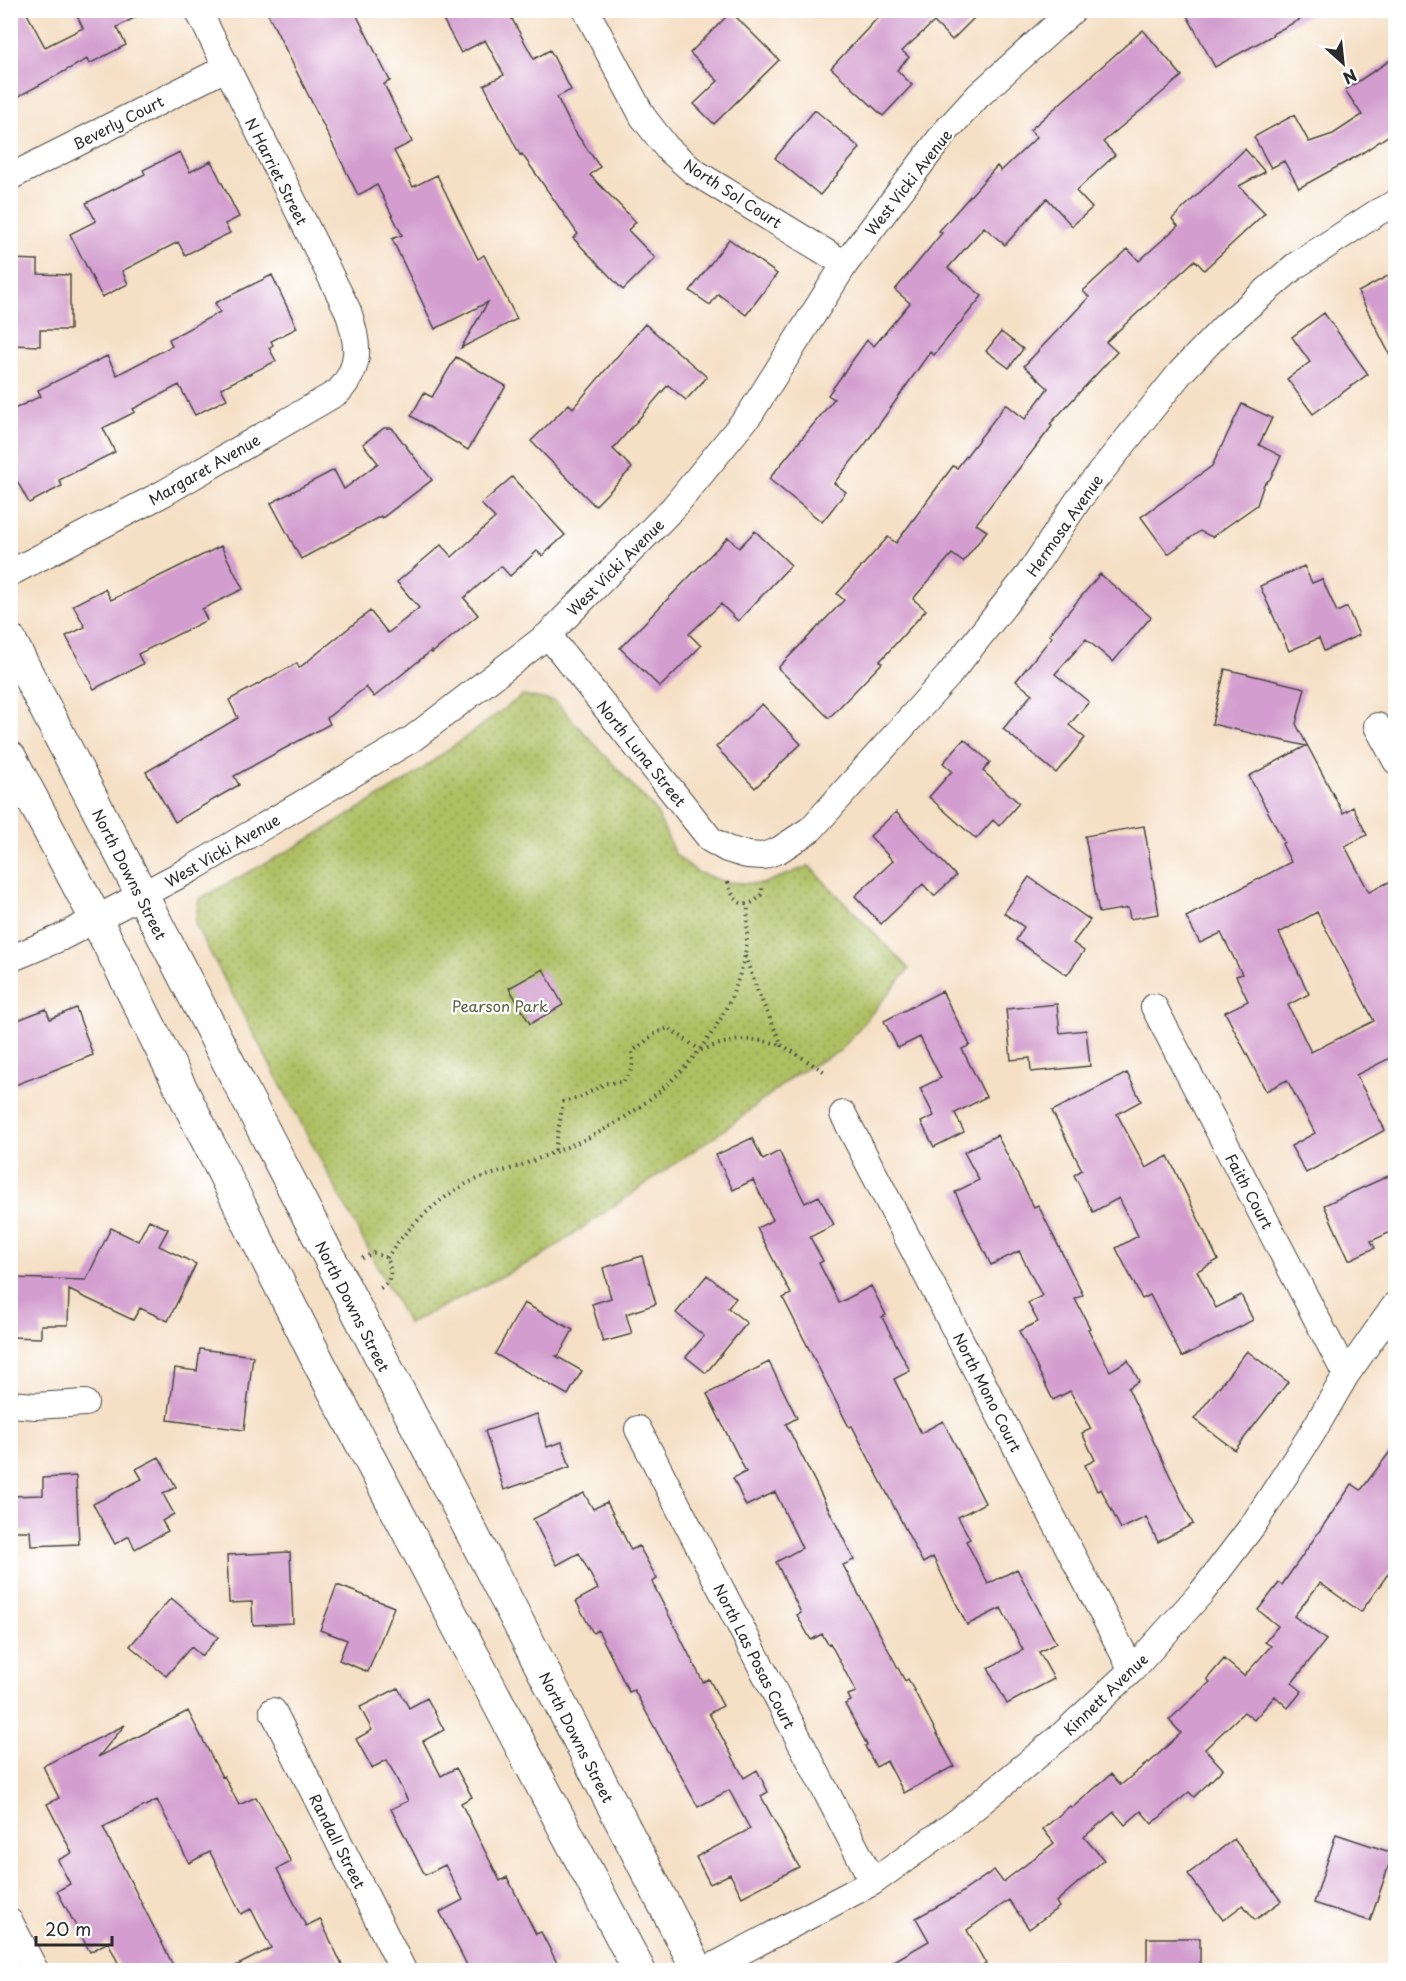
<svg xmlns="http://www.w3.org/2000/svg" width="1406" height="1981" font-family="'Playpen Sans',sans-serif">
  <defs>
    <pattern id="park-dots" width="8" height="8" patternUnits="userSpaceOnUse" patternTransform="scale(1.5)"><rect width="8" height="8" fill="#afc063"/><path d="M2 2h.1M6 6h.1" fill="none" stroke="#8f9c52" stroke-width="1.8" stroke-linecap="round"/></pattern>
  </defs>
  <rect width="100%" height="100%" fill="#fff"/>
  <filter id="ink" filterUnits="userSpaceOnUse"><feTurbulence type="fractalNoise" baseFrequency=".0167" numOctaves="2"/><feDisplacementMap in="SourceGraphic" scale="12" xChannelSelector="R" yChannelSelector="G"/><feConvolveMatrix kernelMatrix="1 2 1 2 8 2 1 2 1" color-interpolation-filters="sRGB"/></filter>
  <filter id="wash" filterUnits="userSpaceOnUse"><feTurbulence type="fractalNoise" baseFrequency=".008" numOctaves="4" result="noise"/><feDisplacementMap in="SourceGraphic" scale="24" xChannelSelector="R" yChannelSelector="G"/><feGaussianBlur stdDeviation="1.35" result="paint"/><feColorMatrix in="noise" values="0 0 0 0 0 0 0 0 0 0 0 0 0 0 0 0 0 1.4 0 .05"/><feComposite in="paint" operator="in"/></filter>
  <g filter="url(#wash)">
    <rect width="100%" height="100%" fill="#f5dfc5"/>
    <path fill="url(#park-dots)" stroke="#6d7647" stroke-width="1.5" d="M523 695 556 702 656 811 675 854 697 872 726 882 762 884 809 866 909 969 840 1051 796 1074 735 1122 540 1257 408 1324 195 924 199 899 299 845 407 780Z"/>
    <g id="blocks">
      <path fill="#d39dcf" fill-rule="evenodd" d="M10 10H25L45 47 83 28 74 10H149L117 27 126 45 89 64 87 59 10 101Z
        M266 10H354L390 81 384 84 412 142 394 151 413 187 437 175 478 259 484 255 517 319 461 348 488 302 435 329 392 239 402 235 377 185 358 195Z
        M438 10H507L534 59 550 50 571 90 557 97 573 129 600 167 590 175 636 222 628 230 655 258 623 290 573 238 578 234 522 154 520 155 484 85 504 75 485 40 461 53Z
        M885 10H982L952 40 934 22 902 51 909 57 897 70 912 85 883 116 831 68Z
        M1184 10H1318L1272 34 1273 35 1215 67Z
        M731 12 779 60 714 124 694 104 718 81 690 53Z
        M1143 30 1182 76 1103 142 1115 155 1076 191 1092 208 1072 226 1047 198 1005 245 984 227 948 268 982 296 934 355 930 352 866 443 834 483 846 492 822 522 769 479 834 399 828 395 867 340 874 346 910 303 895 290 942 233 939 231 997 166 1001 171 1037 137 1030 130Z
        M1395 57V131L1359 155 1299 188 1284 161 1271 168 1254 137 1294 115 1309 142 1333 134 1362 115 1345 90Z
        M815 110 860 148 820 195 775 158Z
        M1245 149 1265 172 1239 186 1265 213 1204 270 1195 260 1106 342 1117 352 1050 424 1052 426 976 524 987 531 963 562 952 554 913 599 926 610 880 661 882 663 829 718 778 668 844 600 837 594 888 537 896 543 953 466 957 468 1006 404 1025 419 1048 388 1024 366 1089 297 1083 291 1128 249 1139 261 1178 226 1172 219Z
        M180 152 190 172 211 161 239 217 225 224 230 233 185 255 178 242 122 271 128 284 102 297 70 234 96 221 86 203 145 174 143 170Z
        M729 239 777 274 746 315 718 294 710 305 690 291Z
        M10 259 38 260V274L70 275V330H40V346L10 345Z
        M1395 272V365L1358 292Z
        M272 275 297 328 271 341 273 345 269 348 276 361 221 388 227 399 195 415 179 385 133 409 135 412 103 428 115 452 59 480 62 486 29 503 10 468V411L41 396 38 390 107 356 117 375 172 346 169 339 220 312 215 303Z
        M1324 313 1368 374 1313 414 1287 379 1310 362 1292 337Z
        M645 324 707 377 686 400 668 385 613 449 632 468 595 506 531 441 569 404 573 408Z
        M1001 332 1023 349 1009 368 986 351Z
        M456 357 506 386 468 450 411 416 424 393 432 397Z
        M1242 404 1272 418 1259 445 1281 456 1270 479 1264 484 1257 505 1212 537 1200 531 1168 554 1141 517 1212 466Z
        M384 428H392L432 480 382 518 381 516 301 559 271 503 334 470 344 489 378 463 363 444Z
        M512 477 565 535 542 556 537 551 510 576 501 566 464 598 478 615 432 653 431 651 374 697 366 687 327 718 330 724 234 776 239 785 175 822 146 772 238 718 229 700 297 663 299 668 370 611 388 633 419 608 397 582 441 545 452 557 495 518 481 504Z
        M755 531 791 565 738 621 721 604 689 634 701 646 660 687 620 648 728 537 739 548Z
        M221 546 243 589 202 609 207 620 138 654 143 664 94 689 66 636 85 627 73 605 105 589 111 600Z
        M1304 566 1312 583 1322 579 1337 612 1347 607 1359 635 1324 651 1319 638 1289 651 1260 586Z
        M1100 574 1151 617 1113 662 1086 639 1055 674 1089 702 1069 725 1085 738 1056 773 1003 729 1032 694 1016 681 1052 637 1049 635Z
        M1225 669 1305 688 1296 724 1343 813 1353 807 1367 835 1345 846 1369 892 1395 879V1064L1392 1057 1356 1075 1385 1130 1306 1173 1291 1146 1315 1133 1287 1080 1266 1091 1225 1012 1248 1001 1236 976 1242 974 1221 933 1200 943 1186 917 1291 862 1282 844 1284 842 1249 776 1306 746 1212 724ZM1317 912 1374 1021 1311 1052 1288 1005 1309 994 1279 933Z
        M762 704 801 744 755 788 716 747Z
        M964 739 990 762 983 771 1019 803 999 826 993 820 976 839 929 797 952 771 943 763Z
        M896 812 956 876 934 896 923 884 881 924 855 896 893 861 870 836Z
        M1144 826 1159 914 1130 919 1128 908 1099 913 1085 836Z
        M1029 877 1090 920 1073 943 1084 951 1067 975 1016 940 1024 927 1004 913Z
        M543 969 563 1005 530 1024 509 988Z
        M942 991 970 1045 962 1049 986 1097 955 1113 964 1132 934 1147 921 1122 934 1116 920 1088 941 1078 920 1037 898 1048 884 1021Z
        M1057 1004 1060 1033 1086 1030 1090 1066 1031 1072 1030 1058 1011 1060 1006 1009Z
        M76 1008 93 1055 10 1087V1023L46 1009 50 1019Z
        M1127 1073 1141 1101 1117 1114 1146 1168 1168 1156 1218 1260 1197 1271 1216 1308 1241 1295 1253 1320 1182 1357 1150 1295 1142 1299 1116 1248 1138 1236 1119 1198 1093 1212 1074 1175 1082 1170 1052 1111Z
        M997 1135 1034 1207 1038 1205 1083 1295 1075 1299 1090 1328 1088 1329 1110 1371 1128 1360 1139 1381 1128 1388 1193 1524 1158 1542 1146 1517 1121 1529 1101 1489 1097 1491 1085 1465 1095 1460 1082 1433 1091 1429 1070 1391 1053 1400 1019 1331 1038 1322 1028 1303 1042 1296 1019 1251 991 1265 955 1192 979 1180 964 1152Z
        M752 1138 763 1160 779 1151 805 1203 819 1196 834 1225 810 1237 823 1261 819 1263 839 1303 871 1286 886 1315 882 1317 910 1371 894 1379 921 1433 943 1421 958 1450 985 1503 958 1517 970 1539 966 1541 988 1584 1017 1569 1056 1643 1039 1652 1054 1679 1007 1704 988 1668 1023 1650 1001 1608 967 1625 933 1557 923 1563 852 1426 849 1427 783 1298 791 1294 757 1228 773 1220 753 1180 733 1190 716 1155Z
        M1395 1173V1230L1371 1241 1375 1248 1349 1260 1324 1205Z
        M149 1220 168 1229 159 1246 196 1264 168 1321 140 1308 133 1320 69 1290 68 1325H41V1338L10 1337V1278L86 1280 111 1228 138 1241Z
        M642 1256 656 1304 626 1314 632 1334 603 1342 592 1304 611 1298 603 1268Z
        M707 1275 736 1298 728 1308 747 1323 706 1373 686 1357 704 1336 676 1313Z
        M524 1303 573 1330 559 1355 556 1356 582 1371 568 1395 495 1354Z
        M200 1349 253 1356 244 1430 168 1420 175 1368 197 1371Z
        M1247 1351 1288 1382 1235 1450 1194 1419Z
        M769 1362 797 1418 786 1424 854 1560 843 1565 905 1681 908 1679 954 1766 904 1793 887 1761 876 1767 865 1746 867 1745 845 1704 851 1701 848 1695 856 1692 830 1643 828 1644 822 1634 811 1640 797 1615 801 1613 776 1562 802 1548 775 1492 746 1506 733 1478 746 1472 707 1394Z
        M537 1414 547 1447 562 1442 570 1467 504 1490 485 1431Z
        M1395 1445V1564L1361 1612 1320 1583 1294 1616 1326 1640 1292 1683 1302 1691 1288 1708 1275 1696 1254 1720 1244 1712 1205 1749 1223 1769 1194 1797 1189 1792 1152 1824 1141 1811 1125 1825 1114 1812 1084 1837 1104 1860 1056 1902 1059 1907 1029 1929 1009 1900 967 1930 986 1964 974 1971H877L929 1941 916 1918 958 1895 994 1870 1003 1882 1054 1843 1043 1829 1070 1806 1072 1808 1111 1774 1121 1785 1148 1762 1149 1763 1181 1733 1169 1720 1210 1682 1207 1679 1224 1659 1244 1676 1271 1646 1265 1642 1278 1626 1258 1610 1279 1583 1282 1585 1352 1484 1361 1490Z
        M159 1457 176 1487 163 1494 174 1514 162 1521 168 1531 135 1549 129 1536 115 1544 93 1504 142 1479 136 1469Z
        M76 1476 79 1544 31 1546 30 1531H10V1496L43 1495V1478Z
        M584 1493 593 1509 607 1502 631 1550 639 1546 657 1579 652 1582 703 1682 709 1679 723 1706 709 1713 744 1778 757 1770 768 1792 761 1796 799 1867 742 1897 730 1874 710 1884 696 1857 750 1829 729 1790 698 1807 634 1690 629 1692 598 1630 593 1633 576 1601 598 1589 579 1553 557 1565 533 1519Z
        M290 1552 293 1623 253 1625 252 1602 229 1603 227 1555Z
        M337 1585 394 1607 368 1672 339 1660 347 1640 320 1630Z
        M171 1598 218 1637 202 1656 191 1647 166 1676 130 1646Z
        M398 1688 409 1708 427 1698 444 1730 423 1741 441 1776 456 1768 472 1797 461 1803 500 1881 507 1877 536 1934 541 1932 557 1963 543 1971H470L440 1912 463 1900 445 1865 425 1875 391 1809 408 1801 387 1760 372 1768 356 1739 372 1730 360 1707Z
        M188 1711 222 1777 224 1776 239 1805 256 1797 291 1862 277 1869 306 1926 320 1919 345 1971H226L271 1948 251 1909 241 1914 210 1852 189 1863 157 1800 103 1827 176 1971H122L108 1942 90 1952 57 1891 70 1884 58 1860 72 1853 47 1804 59 1798 43 1766 125 1725 98 1757Z
        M1336 1834 1393 1853 1370 1921 1314 1903Z
        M1234 1839 1281 1901 1255 1920 1243 1905 1223 1920 1188 1874Z
        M1147 1938H1200V1971H1147Z"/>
    </g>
  </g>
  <g filter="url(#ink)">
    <use href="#blocks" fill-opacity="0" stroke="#494642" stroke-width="1.5"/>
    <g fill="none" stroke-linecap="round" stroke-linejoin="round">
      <g stroke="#494642" stroke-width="28">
        <path id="minor" d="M586 10 643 117 667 148 693 171 845 264
          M10 177 226 68
          M10 573 164 493 338 392C363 366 358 342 348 311L198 10
          M548 635 711 840 727 849 747 855 763 856 779 850 811 829 948 676 1029 574 1079 499 1181 372 1225 326 1295 266 1378 212 1396 203
          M1377 726 1396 761
          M10 959 60 938 191 869 412 739 548 635 674 507 750 414 845 264 945 132 978 96 1073 10
          M1154 1007 1346 1375
          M843 1114 1132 1670
          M10 1404 35 1406 85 1403
          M638 1429 873 1882
          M273 1711 403 1970
          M10 1922 35 1970
          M706 1970 873 1882 958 1821 1062 1735 1132 1670 1202 1592 1253 1525 1311 1435 1346 1375 1396 1304"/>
      </g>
      <g stroke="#494642" stroke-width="34">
        <path id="tertiary" d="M10 640 698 1970
          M10 757 96 919 319 1363 639 1970"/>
      </g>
      <path stroke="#494642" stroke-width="4" stroke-dasharray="1.5 4.5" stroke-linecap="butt" d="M728 882C733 903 746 913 762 894V884
        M745 956 758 992 782 1045 825 1072
        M701 1050C733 1039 749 1036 781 1045
        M555 1150 563 1102 581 1097 606 1083 623 1082C632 1072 634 1065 632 1052L657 1032 669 1028 700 1050
        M362 1258 374 1253 387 1258C392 1272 393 1281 379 1289
        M387 1258C402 1232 439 1198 466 1184 483 1175 504 1172 522 1165 545 1156 568 1147 590 1137 662 1101 725 1040 744 959 748 942 747 923 748 905"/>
      <use href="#minor" stroke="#fff" stroke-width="26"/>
      <use href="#tertiary" stroke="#fff" stroke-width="32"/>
    </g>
  </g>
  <g text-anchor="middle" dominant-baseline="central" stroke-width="4.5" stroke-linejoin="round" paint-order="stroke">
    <g font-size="15" fill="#2b2b2b" stroke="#fff">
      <text transform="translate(118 122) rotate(-27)">Beverly Court</text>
      <text transform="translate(277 171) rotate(63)">N Harriet Street</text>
      <text transform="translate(908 182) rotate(-52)">West Vicki Avenue</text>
      <text transform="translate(733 193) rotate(33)">North Sol Court</text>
      <text transform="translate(204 469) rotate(-30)">Margaret Avenue</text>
      <text transform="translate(1064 525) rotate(-55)">Hermosa Avenue</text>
      <text transform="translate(615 567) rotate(-45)">West Vicki Avenue</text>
      <text transform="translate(642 753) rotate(51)">North Luna Street</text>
      <text transform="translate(222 850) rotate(-30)">West Vicki Avenue</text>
      <text transform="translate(130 874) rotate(63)">North Downs Street</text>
      <text transform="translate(1250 1191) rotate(62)">Faith Court</text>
      <text transform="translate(353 1306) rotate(63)">North Downs Street</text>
      <text transform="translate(988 1392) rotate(63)">North Mono Court</text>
      <text transform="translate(755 1656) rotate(63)">North Las Posas Court</text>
      <text transform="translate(1105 1694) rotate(-44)">Kinnett Avenue</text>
      <text transform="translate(577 1737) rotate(63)">North Downs Street</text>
      <text transform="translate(338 1841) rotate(63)">Randall Street</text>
    </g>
    <g font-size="15" fill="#595f3f" stroke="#fff">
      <text x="500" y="1005">Pearson Park</text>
    </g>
  </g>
  <rect width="1406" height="1981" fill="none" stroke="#fff" stroke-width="36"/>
  <g transform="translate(1343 63) rotate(153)" stroke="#ffffff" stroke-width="4.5" paint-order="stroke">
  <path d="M0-4.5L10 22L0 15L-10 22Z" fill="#2b2b2b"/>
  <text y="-9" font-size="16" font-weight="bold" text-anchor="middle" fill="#2b2b2b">N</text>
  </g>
  <path d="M36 1936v9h76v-9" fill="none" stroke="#2b2b2b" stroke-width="3"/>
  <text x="45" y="1936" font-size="18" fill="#2b2b2b" stroke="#ffffff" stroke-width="4.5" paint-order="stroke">20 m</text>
</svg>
